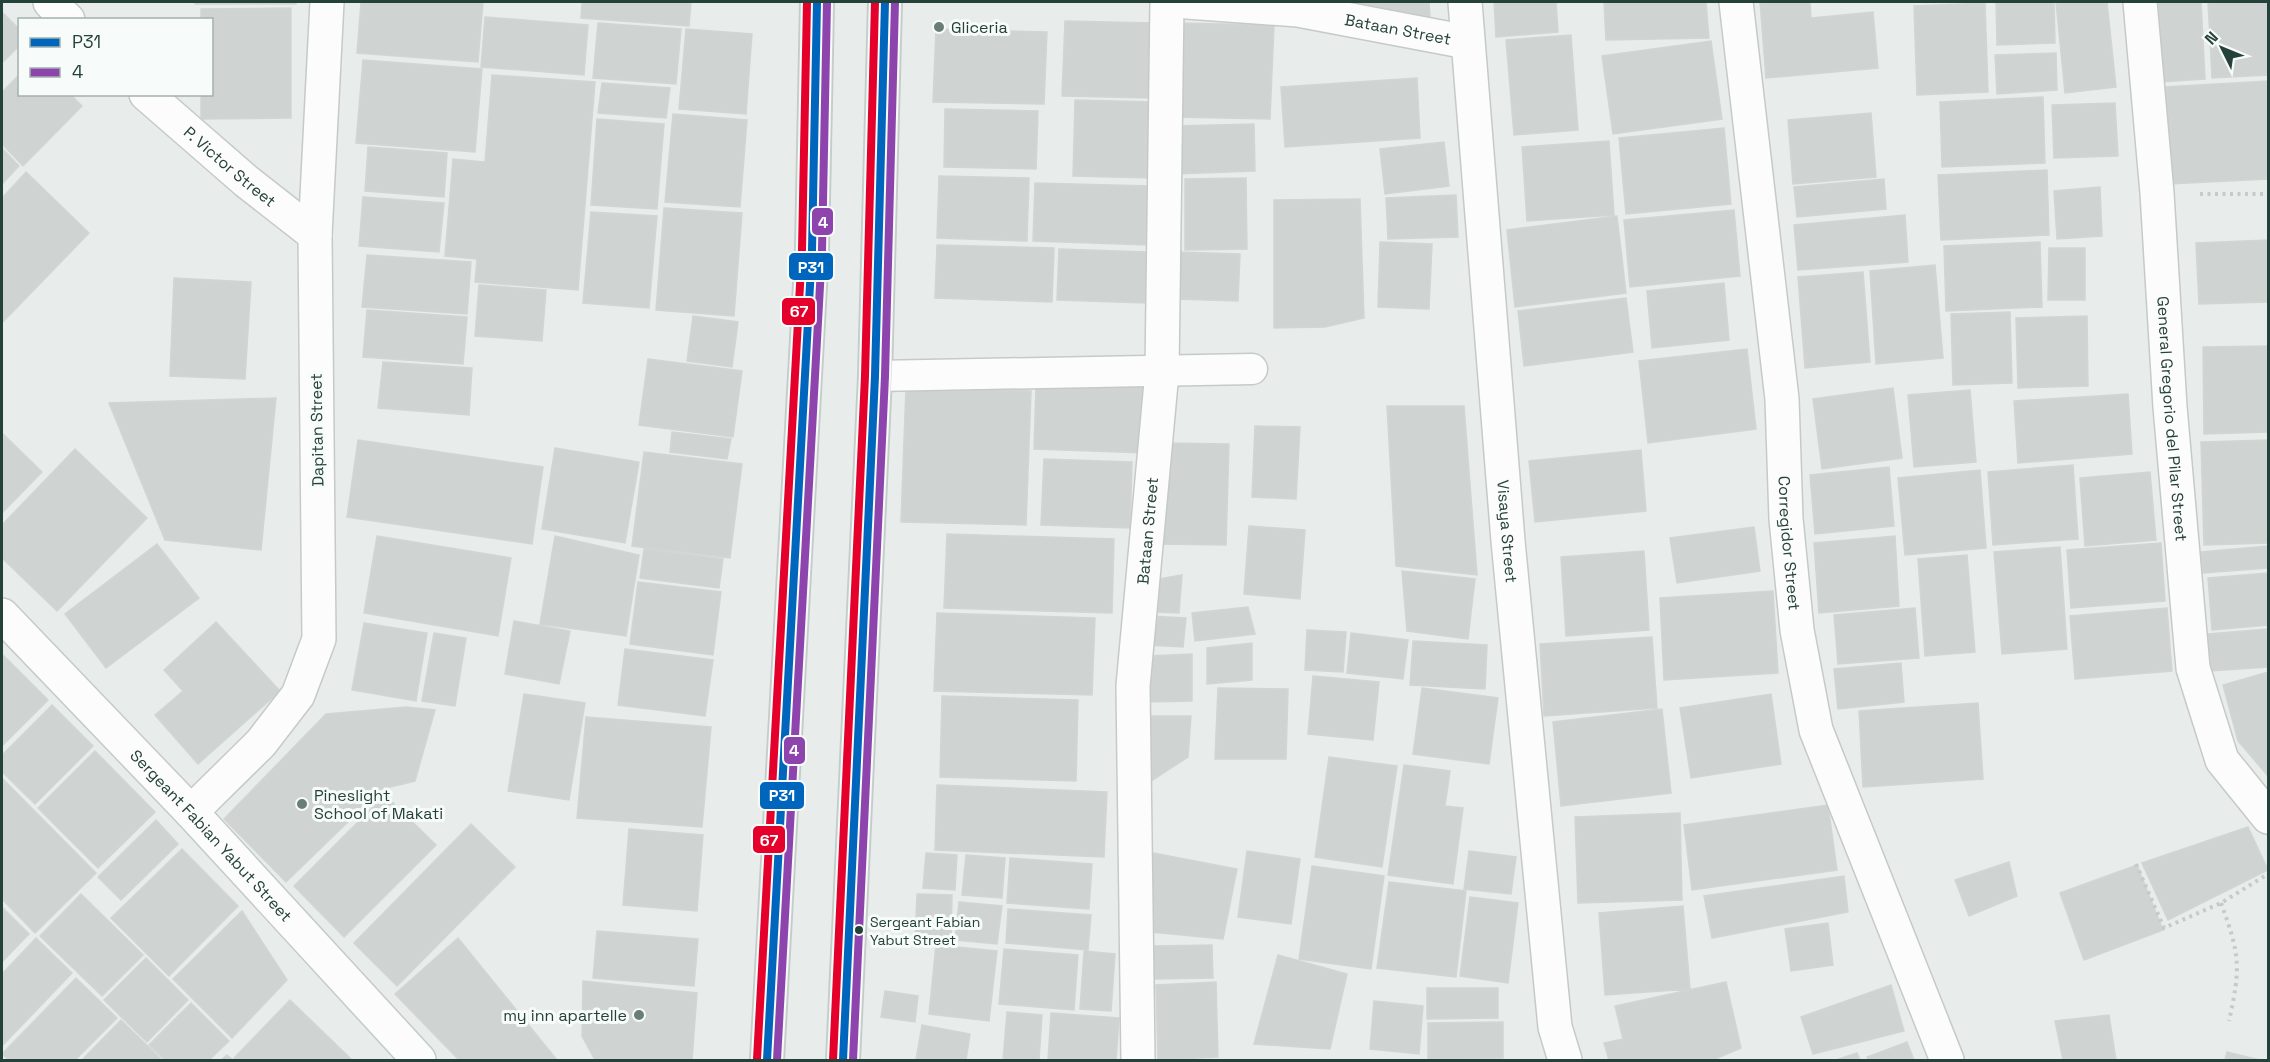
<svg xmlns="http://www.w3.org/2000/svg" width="2270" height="1062" font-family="'Space Grotesk',sans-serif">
  <rect width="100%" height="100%" fill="#e8edeb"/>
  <path fill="#cfd4d2" stroke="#d1d6d4" stroke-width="1.5" d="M195 2H296V4H195Z
    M361 2H483L478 62 357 53Z
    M582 2H691L689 26 581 18Z
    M1313 2H1429L1430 18 1366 13Z
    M1494 2H1556L1558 32 1496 37Z
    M1604 2H1706L1709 38 1606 40Z
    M1760 2H1810L1811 18 1873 12 1878 68 1766 78Z
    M1996 2H2054L2055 43 1997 45Z
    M2056 2H2107L2116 87 2065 93Z
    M2155 2H2201L2205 79 2160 82Z
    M2208 2H2268V75L2212 78Z
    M1985 3 1988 92 1917 95 1914 6Z
    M291 8V118L201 119V94H212V20H201V9Z
    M2 12 20 30V45L2 63Z
    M485 17 588 25 584 75 481 67Z
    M1065 21 1155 23 1152 98 1062 96Z
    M598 23 681 29 676 84 593 78Z
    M1178 23 1274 25 1270 119 1175 117Z
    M686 29 752 34 746 114 679 109Z
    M936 29 1047 32 1044 104 933 102Z
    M1571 35 1578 130 1514 135 1506 40Z
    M1711 41 1722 119 1613 134 1602 56Z
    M2056 53 2057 90 1997 94 1995 55Z
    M363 60 482 69 475 152 356 143Z
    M20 74V94H70L82 106 23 166 2 144V92Z
    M492 75 595 82 578 290 475 282 477 259 445 256 453 159 485 162Z
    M1417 78 1420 138 1285 147 1281 87Z
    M2268 81V179L2169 184 2164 87Z
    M602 83 670 88 666 118 598 113Z
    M2043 97 2045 163 1942 167 1940 102Z
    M1075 100 1154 102 1151 178 1073 176Z
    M2115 103 2118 156 2054 158 2052 105Z
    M945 109 1038 111 1036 169 944 167Z
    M1871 113 1876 177 1793 184 1788 120Z
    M673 114 747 120 740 207 665 202Z
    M597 119 664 124 657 209 591 205Z
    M1254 124 1255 171 1175 174 1174 126Z
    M1724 128 1731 204 1626 214 1619 138Z
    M1609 141 1614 215 1527 221 1522 147Z
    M1444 142 1449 186 1385 194 1380 149Z
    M368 147 447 153 444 197 365 191Z
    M2 148 19 166 2 184Z
    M2047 170 2049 235 1941 240 1938 175Z
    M26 172 89 233 2 323V198Z
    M939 176 1029 178 1027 241 937 238Z
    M1246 178 1247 249 1185 250V179Z
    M1884 179 1886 209 1797 217 1794 187Z
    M1035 183 1150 186 1148 245 1033 241Z
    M2100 187 2102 236 2057 239 2054 191Z
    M1456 195 1458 237 1388 239 1386 198Z
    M363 197 444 203 439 252 359 246Z
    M1360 199 1364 318 1325 327 1274 328V200Z
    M664 208 742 213 734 316 656 310Z
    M1734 210 1740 276 1630 287 1624 220Z
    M591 212 657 216 649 308 583 303Z
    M1905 215 1908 262 1798 270 1794 225Z
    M1617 216 1626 293 1515 307 1507 230Z
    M2268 240V302L2199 304 2196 243Z
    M1380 242 1432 244 1429 309 1378 307Z
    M2040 242 2042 307 1946 311 1944 246Z
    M937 245 1054 248 1052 302 935 298Z
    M2049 248H2085V300H2048Z
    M1059 249 1148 252 1147 303 1057 300Z
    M1177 252 1240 254 1238 301 1175 299Z
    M367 255 471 262 467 314 362 307Z
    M1935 265 1943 358 1876 364 1870 271Z
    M1863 272 1870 362 1805 368 1798 277Z
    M174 278 251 282 245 379 170 376Z
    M1724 283 1729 340 1652 348 1647 291Z
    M479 285 546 290 542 341 475 336Z
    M1626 298 1633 352 1524 366 1518 311Z
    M367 310 467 317 463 364 363 357Z
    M2010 312 2012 383 1953 385 1951 314Z
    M693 316 738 322 732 367 687 361Z
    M2087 316 2088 386 2018 388 2016 318Z
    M2268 346V432L2204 434 2203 347Z
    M1747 349 1756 429 1648 443 1639 361Z
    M648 359 742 371 733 437 639 425Z
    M383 362 472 368 469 415 378 408Z
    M1036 385 1148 388 1146 453 1034 449Z
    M906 387 1031 391 1026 525 901 522Z
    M1893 388 1902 458 1822 469 1813 399Z
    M1970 390 1976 462 1914 467 1908 395Z
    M2128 394 2132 454 2018 463 2014 401Z
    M276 398 261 550 165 540 109 403Z
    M1387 406H1464L1477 575 1396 566Z
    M1255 426 1300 427 1296 499 1252 497Z
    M672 432 731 439 727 459 670 452Z
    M2 433 42 472 2 513Z
    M358 440 543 467 532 544 347 517Z
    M2268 440V543L2204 545 2201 442Z
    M1164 443 1229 444 1226 545 1160 544Z
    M555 448 639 462 625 543 542 529Z
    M75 449 147 518 57 611 2 558V525Z
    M1641 450 1646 511 1535 522 1529 461Z
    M644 452 742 464 730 558 632 546Z
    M1044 459 1132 462 1130 528 1041 525Z
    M2073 465 2078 539 1993 545 1988 472Z
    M1889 467 1894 526 1815 534 1810 475Z
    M1980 470 1986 548 1905 555 1898 478Z
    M2150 472 2156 540 2085 546 2080 478Z
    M1249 526 1305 530 1300 599 1244 594Z
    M1754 527 1760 571 1677 583 1670 538Z
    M947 534 1114 539 1112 613 944 608Z
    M377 536 511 558 498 636 364 613Z
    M555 536 639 555 626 636 540 624Z
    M1895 536 1899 606 1819 613 1814 543Z
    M2161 543 2165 601 2071 608 2067 550Z
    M157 544 199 598 106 668 65 614Z
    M2268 546V568L2203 573 2201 552Z
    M2060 547 2067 649 2002 654 1994 552Z
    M644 549 723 559 719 588 640 578Z
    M1644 551 1649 630 1566 636 1561 557Z
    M1967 555 1975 652 1925 656 1918 559Z
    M1402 571 1475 579 1468 639 1407 631Z
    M2268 573V625L2212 630 2208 578Z
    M1182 575 1179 613 1156 612 1159 579Z
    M638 582 721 592 713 655 630 644Z
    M1773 591 1778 673 1664 680 1660 598Z
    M1248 607 1255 634 1195 641 1192 613Z
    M1915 608 1919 658 1838 664 1834 615Z
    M2167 608 2172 671 2075 679 2070 616Z
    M937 613 1095 618 1092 695 934 691Z
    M1149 616 1186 618 1183 647 1147 645Z
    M514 621 570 631 559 684 505 674Z
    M216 622 280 691 198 764 155 715 183 691 164 670Z
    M364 623 427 633 416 701 352 690Z
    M2267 629 2268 667 2211 671 2208 634Z
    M1307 630 1346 632 1343 672 1305 670Z
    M434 633 466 638 455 706 422 701Z
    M1351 633 1408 640 1403 679 1347 673Z
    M1652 637 1657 708 1544 716 1540 644Z
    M1413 641 1487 645 1485 689 1410 685Z
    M1252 643V680L1207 684V648Z
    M625 649 713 660 705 716 618 705Z
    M2 654 48 700 2 746Z
    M1192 654V701L1148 702 1147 656Z
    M1901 663 1904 702 1838 709 1834 669Z
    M2268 672V776L2238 741 2223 685Z
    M1313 676 1379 682 1373 740 1308 734Z
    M1218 688 1288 689 1286 759H1215Z
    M1422 688 1498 698 1489 764 1413 754Z
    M524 694 585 703 569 800 508 791Z
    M1771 694 1781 764 1691 778 1680 708Z
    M942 696 1078 700 1076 781 940 777Z
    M1978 703 1983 779 1863 787 1859 711Z
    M52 705 93 746 35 804 2 772V755Z
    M406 707 435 710 415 781 382 789 286 882 224 819 326 714Z
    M1662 709 1671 793 1561 806 1553 722Z
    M1143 716H1191L1188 757 1139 789Z
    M586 717 711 727 702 827 577 818Z
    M95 751 155 812 98 868 38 808Z
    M1329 757 1397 766 1382 867 1315 857Z
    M1404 765 1450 771 1445 806 1463 808 1453 884 1388 875Z
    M2 778 96 873 35 933 2 899Z
    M937 785 1107 792 1104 857 935 850Z
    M385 795 436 845 344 937 294 886Z
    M1828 805 1837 870 1692 890 1684 825Z
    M1680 813 1682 900 1578 903 1575 817Z
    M156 820 178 844 121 900 98 877Z
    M471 824 515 867 397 986 354 943Z
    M2248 827 2268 870 2168 920 2142 863Z
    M629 829 703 835 697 911 623 905Z
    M182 849 238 906 169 976 111 918Z
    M1247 851 1300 859 1291 924 1238 917Z
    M1469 851 1516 857 1511 894 1464 889Z
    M1148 852 1237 869 1223 939 1151 932Z
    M926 853 957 855 955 890 923 888Z
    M966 855 1005 858 1002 898 962 895Z
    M1010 858 1092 864 1089 909 1007 903Z
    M2009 862 2017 896 1969 916 1955 880Z
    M2137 865 2163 930 2084 960 2060 893Z
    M1312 866 1384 876 1371 969 1299 959Z
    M1844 876 1848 912 1712 938 1704 896Z
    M1389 882 1466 891 1456 977 1377 968Z
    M81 894 143 955 102 996 40 936Z
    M917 894 952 895 951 942 915 941Z
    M1470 897 1518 903 1508 983 1460 976Z
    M959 902 1002 906 997 944 955 940Z
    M1683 906 1690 989 1605 995 1599 913Z
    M2 907 29 934 2 962Z
    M1008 909 1091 915 1088 950 1006 943Z
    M242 911 287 980 232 1038 173 979Z
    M1828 923 1833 965 1791 971 1785 929Z
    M597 931 698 939 694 986 593 978Z
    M36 938 72 973 2 1046V974Z
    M458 938 557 1060H459L395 994Z
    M936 945 997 951 989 1021 929 1014Z
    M1212 945 1213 978 1155 979 1154 946Z
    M1004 949 1078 955 1074 1010 999 1004Z
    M1084 951 1115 954 1111 1011 1080 1009Z
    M1278 955 1347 974 1330 1049 1254 1044Z
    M146 958 188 1000 147 1042 104 1000Z
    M76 978 117 1018 75 1060H9L2 1054Z
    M583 981 697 993 692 1060H595L582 1036Z
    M1216 982 1218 1057 1158 1060 1156 985Z
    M1726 982 1741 1048 1713 1060H1609L1604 1043 1623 1039 1615 1006Z
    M1891 985 1904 1031 1813 1054 1801 1017Z
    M1427 988H1498V1018L1427 1019Z
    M885 991 918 996 915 1022 881 1017Z
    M290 1000 352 1060H237L234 1058Z
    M1374 1001 1423 1006 1419 1054 1370 1049Z
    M191 1003 229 1041 209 1060H165L149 1045Z
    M1007 1012 1042 1015 1039 1060H1003Z
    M1051 1013 1119 1018 1116 1060H1048Z
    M2109 1015 2116 1060H2063L2055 1021Z
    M121 1020 162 1060H82Z
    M1503 1022V1058L1428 1059V1023Z
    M922 1025 970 1034 966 1060H916Z
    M1907 1042 1914 1060H1869L1867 1057Z
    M2227 1052 2260 1060H2225Z
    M1857 1053 1860 1060H1836Z
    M227 1055 233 1060H221Z"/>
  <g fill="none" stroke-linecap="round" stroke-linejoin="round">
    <g stroke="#c5cac8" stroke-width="33">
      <path id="lane" d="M875 376 1252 369"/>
    </g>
    <g stroke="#c5cac8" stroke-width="36">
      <g id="street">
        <path d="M50 2 68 20"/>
        <path id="s1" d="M1187 2 1298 10 1467 42"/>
        <path id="s2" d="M1465 2 1508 541 1555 1027 1565 1060"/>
        <path id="s3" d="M1736 2 1782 399 1786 519 1797 630 1816 730 1947 1060"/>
        <path id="s4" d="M2140 2 2157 193 2170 407 2193 668 2222 760 2268 817"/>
        <path id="s5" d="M146 94 246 181 315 235"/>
        <path d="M191 812 261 743 298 695 319 639 315 235 327 2"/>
        <path id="s6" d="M1138 1060 1133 686 1162 372 1167 2"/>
      </g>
    </g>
    <g stroke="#c3cbc8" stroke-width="36">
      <g id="secondary">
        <path id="s7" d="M2 615 191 812 419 1060"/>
      </g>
    </g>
    <g stroke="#c3ccc9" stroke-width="36">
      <path id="primary" d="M767 1060 812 249 817 2
        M843 1060 875 376 885 2"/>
    </g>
    <path stroke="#c3ccca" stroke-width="4" stroke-dasharray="3 4.5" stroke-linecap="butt" d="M2200 194H2268
      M2136 864 2164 928 2221 903 2268 874
      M2221 903C2240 955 2241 967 2229 1021"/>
    <use href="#lane" stroke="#fcfcfc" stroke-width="30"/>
    <use href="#street" stroke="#fcfcfc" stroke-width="33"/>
    <use href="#secondary" stroke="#fcfcfc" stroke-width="33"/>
    <use href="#primary" stroke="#cfd7d5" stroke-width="33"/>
    <g stroke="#f7fbf9" stroke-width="12">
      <path id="bus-1" d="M767 1060 812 249 817 2
        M843 1060 875 376 885 2"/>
    </g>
    <g stroke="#f7fbf9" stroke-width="12">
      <path id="bus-2" d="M777 1060 822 250 827 2
        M853 1060 885 376 895 2"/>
    </g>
    <g stroke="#f7fbf9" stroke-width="12">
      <path id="bus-3" d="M757 1059 802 249 807 2
        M833 1060 865 376 875 2"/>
    </g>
    <use href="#bus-1" stroke="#0065bd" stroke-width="8"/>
    <use href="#bus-2" stroke="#8e44ad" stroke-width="8"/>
    <use href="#bus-3" stroke="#e4002b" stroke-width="8"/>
  </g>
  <g fill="#697e78" stroke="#f7fbf9" stroke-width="2">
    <circle cx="939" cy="27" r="6"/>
    <circle cx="302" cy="804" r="6"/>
    <circle cx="639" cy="1015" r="6"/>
  </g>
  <circle fill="#24423a" stroke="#f7fbf9" stroke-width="2" cx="859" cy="930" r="5"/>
  <g text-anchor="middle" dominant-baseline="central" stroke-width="6" stroke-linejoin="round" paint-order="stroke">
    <g font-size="14" fill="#24423a" stroke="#f7fbf9" text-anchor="start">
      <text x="870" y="922">Sergeant Fabian<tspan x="870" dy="18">Yabut Street</tspan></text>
    </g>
    <g font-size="16" fill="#24423a" stroke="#f7fbf9" text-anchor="start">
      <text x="951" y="27">Gliceria</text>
      <text x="314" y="795">Pineslight<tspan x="314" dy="18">School of Makati</tspan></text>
      <text x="627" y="1015" text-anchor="end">my inn apartelle</text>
    </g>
    <g font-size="16" fill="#24423a" stroke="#f7fbf9">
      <text stroke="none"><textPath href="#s1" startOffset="213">Bataan Street</textPath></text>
      <text stroke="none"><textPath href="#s5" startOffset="111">P. Victor Street</textPath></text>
      <text stroke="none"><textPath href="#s4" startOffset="418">General Gregorio del Pilar Street</textPath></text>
      <text transform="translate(317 430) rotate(-91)">Dapitan Street</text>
      <text stroke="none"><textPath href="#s6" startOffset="530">Bataan Street</textPath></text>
      <text stroke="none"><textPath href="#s2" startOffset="531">Visaya Street</textPath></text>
      <text stroke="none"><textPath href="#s3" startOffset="544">Corregidor Street</textPath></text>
      <text stroke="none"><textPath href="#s7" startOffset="304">Sergeant Fabian Yabut Street</textPath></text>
    </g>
  </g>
  <g stroke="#f7fbf9" stroke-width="2">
    <rect x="811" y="207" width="23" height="29" rx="6" fill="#8e44ad"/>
    <rect x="788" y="252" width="46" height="29" rx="6" fill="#0065bd"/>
    <rect x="781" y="297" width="35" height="29" rx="6" fill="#e4002b"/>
    <rect x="783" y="736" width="23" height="29" rx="6" fill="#8e44ad"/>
    <rect x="759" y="781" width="46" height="29" rx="6" fill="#0065bd"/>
    <rect x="752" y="825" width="34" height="29" rx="6" fill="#e4002b"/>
  </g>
  <g font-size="16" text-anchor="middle" font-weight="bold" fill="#fff">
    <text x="823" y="228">4</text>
    <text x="811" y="273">P31</text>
    <text x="799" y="317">67</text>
    <text x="794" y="756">4</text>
    <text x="782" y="801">P31</text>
    <text x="769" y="846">67</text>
  </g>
  <rect width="2270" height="1062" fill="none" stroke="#24423a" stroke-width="6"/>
  <rect x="18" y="18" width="195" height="78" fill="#f7fbf9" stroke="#a3b1ad" stroke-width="1.5"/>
  <rect x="30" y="38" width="30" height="9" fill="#0065bd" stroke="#a3b1ad" stroke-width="1.5"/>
  <text x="72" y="48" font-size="18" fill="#24423a">P31</text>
  <rect x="30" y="68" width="30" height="9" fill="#8e44ad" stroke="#a3b1ad" stroke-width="1.5"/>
  <text x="72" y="78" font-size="18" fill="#24423a">4</text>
  <g transform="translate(2222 48) rotate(313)" stroke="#f7fbf9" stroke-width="4.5" paint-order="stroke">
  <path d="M0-4.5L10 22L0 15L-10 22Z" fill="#24423a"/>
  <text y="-9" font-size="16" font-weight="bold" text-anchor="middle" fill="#24423a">N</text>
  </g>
</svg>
